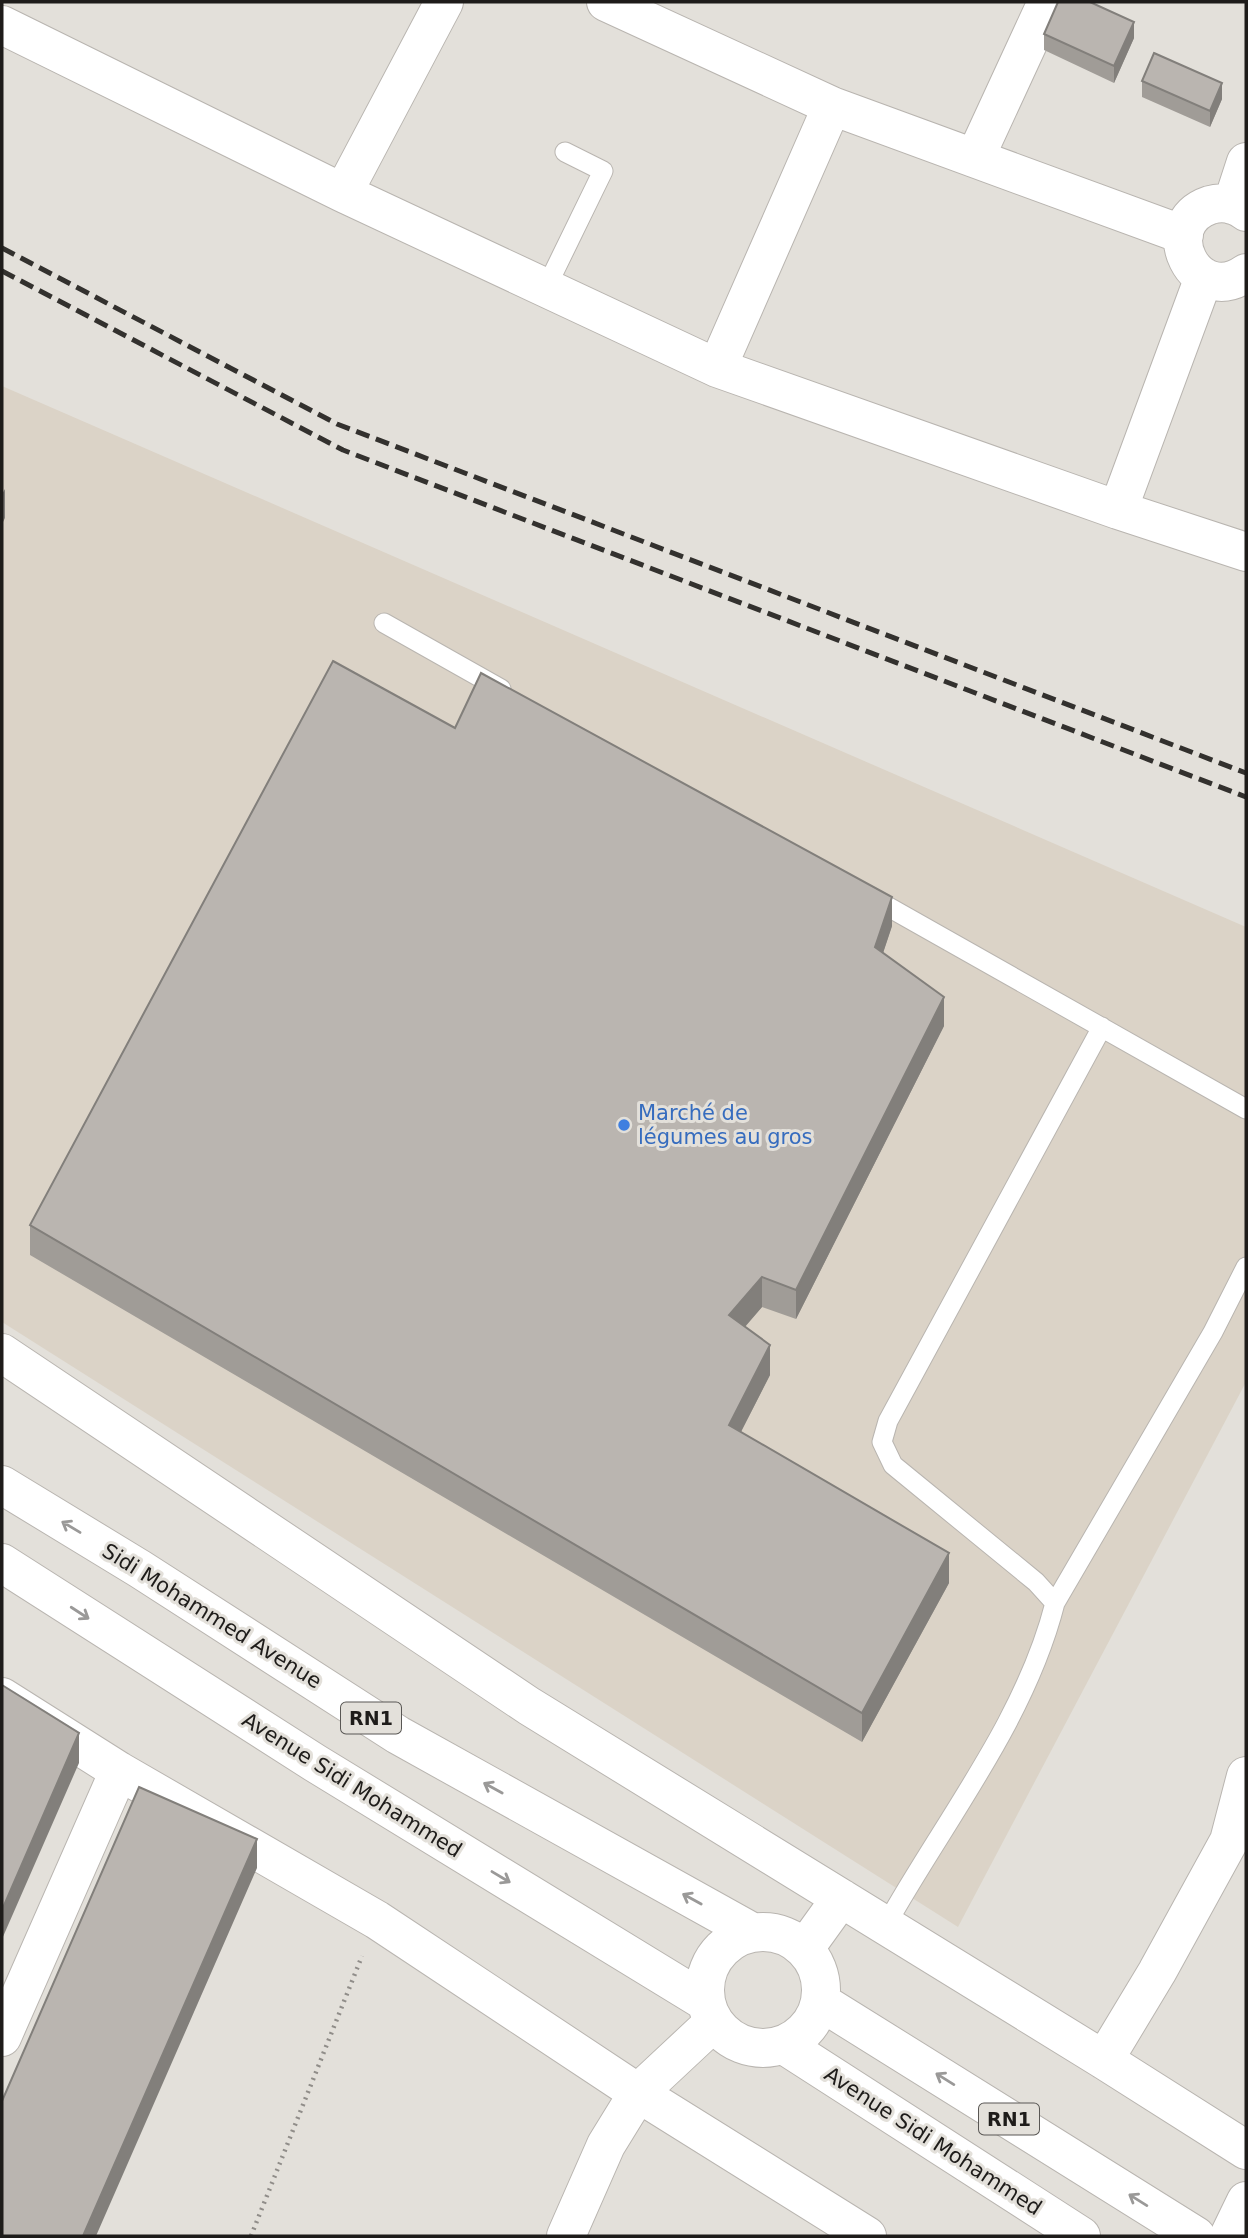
<svg xmlns="http://www.w3.org/2000/svg" width="1248" height="2238" font-family="'DejaVu Sans',sans-serif">
  <rect width="100%" height="100%" fill="#e3e0da"/>
  <path fill="#dbd3c7" d="M2 386 1246 927V1382L958 1927 2 1322Z"/>
  <g fill="none" stroke-linecap="round" stroke-linejoin="round">
    <g stroke="#b9b5b0" stroke-width="21">
      <path id="lane" d="M546 288 603 171 565 152
        M384 623 501 689
        M869 896 1246 1109
        M1055 1603 1213 1332 1246 1267
        M886 1925C944 1821 1025 1721 1055 1603L1036 1582 893 1465 882 1442 888 1421 1102 1027"/>
    </g>
    <g stroke="#b9b5b0" stroke-width="40">
      <path id="street" d="M606 2 832 106 1184 235
        M2 25 343 193 717 368 1118 510 1246 552
        M975 158 1047 2
        M343 193 444 2
        M1232 205 1246 162
        M1246 212C1236 204 1223 201 1210 205 1154 224 1195 309 1246 273
        M717 368 832 106
        M1118 510 1204 277
        M2 1353 529 1706 1104 2060 1246 2150
        M2 1697 119 1771 377 1920 638 2093 867 2236
        M805 1948 841 1898
        M2 2037 119 1771
        M1104 2060 1157 1972 1229 1841 1246 1776
        M566 2236 606 2145 638 2093 714 2022
        M1229 2236 1246 2201"/>
    </g>
    <g stroke="#b9b5b0" stroke-width="40">
      <path id="primary" d="M2 1485 140 1569 398 1735 752 1932
        M2 1563 315 1763 706 2002
        M705 1990a58 58 0 1 1 116 0a58 58 0 1 1-116 0Z
        M821 2002 1196 2236
        M784 2045 1081 2236"/>
    </g>
    <path stroke="#908d89" stroke-width="4.5" stroke-dasharray="2 5" stroke-linecap="butt" d="M251 2236 362 1956"/>
    <use href="#lane" stroke="#fff" stroke-width="19"/>
    <use href="#street" stroke="#fff" stroke-width="38"/>
    <use href="#primary" stroke="#fff" stroke-width="38"/>
    <path stroke="#33312e" stroke-width="5" stroke-dasharray="14 7" stroke-linecap="butt" d="M2 248 337 424 1246 773
      M2 271 343 450 1246 797"/>
  </g>
  <path fill="#a09c97" d="M1044 34 1134 38 1114 83 1044 50Z
    M1142 81 1222 99 1210 127 1142 97Z
    M455 728 892 926 883 953 944 1026 796 1319 762 1307 745 1327 770 1375 741 1432 949 1583 862 1742 30 1255V1225Z"/>
  <path fill="#827f7b" d="M1134 22V38L1114 83V66Z
    M1222 83V99L1210 127V111Z
    M5 489V518L2 524V494Z
    M892 897V926L875 977V947Z
    M944 997V1026L796 1319V1290Z
    M762 1277V1307L729 1345V1315Z
    M770 1345V1375L729 1455V1425Z
    M949 1553V1583L862 1742V1713Z
    M79 1733V1763L2 1939V1910Z
    M257 1839V1868L96 2236H83Z"/>
  <path fill="#bab5b0" stroke="#827f7b" stroke-width="2" d="M1058 2H1090L1134 22 1114 66 1044 34Z
    M1154 53 1222 83 1210 111 1142 81Z
    M333 661 455 728 481 673 892 897 875 947 944 997 796 1290 762 1277 729 1315 770 1345 729 1425 949 1553 862 1713 30 1225Z
    M2 1685 79 1733 2 1910Z
    M139 1787 257 1839 83 2236H2V2101Z"/>
  <defs><path id="oneway-shaft" d="M-6 0H5M1.5-3L5.5 0L1.5 3" fill="none" stroke-width="1.6" stroke-linecap="round" stroke-linejoin="round" transform="scale(1.75)"/></defs>
  <g stroke="#9a9998">
    <use href="#oneway-shaft" transform="translate(71 1527) rotate(-149)"/>
    <use href="#oneway-shaft" transform="translate(80 1613) rotate(33)"/>
    <use href="#oneway-shaft" transform="translate(493 1788) rotate(-151)"/>
    <use href="#oneway-shaft" transform="translate(501 1877) rotate(31)"/>
    <use href="#oneway-shaft" transform="translate(692 1899) rotate(-151)"/>
    <use href="#oneway-shaft" transform="translate(945 2079) rotate(-148)"/>
    <use href="#oneway-shaft" transform="translate(1138 2200) rotate(-148)"/>
  </g>
  <circle fill="#3f7fe0" stroke="#e3e0da" stroke-width="2.5" cx="624" cy="1125" r="7"/>
  <g text-anchor="middle" dominant-baseline="central" stroke-width="6" stroke-linejoin="round" paint-order="stroke">
    <g fill="#e3e0da" stroke="#595754" stroke-width="2">
      <rect x="341" y="1702.5" width="60" height="31" rx="5"/>
      <rect x="979" y="2103.5" width="60" height="31" rx="5"/>
    </g>
    <g font-size="19" font-weight="bold" fill="#1e1c1a">
      <text x="371" y="1718">RN1</text>
      <text x="1009" y="2119">RN1</text>
    </g>
    <g font-size="21" fill="#366cbe" stroke="#e3e0da" text-anchor="start">
      <text x="638" y="1113">Marché de<tspan x="638" dy="24">légumes au gros</tspan></text>
    </g>
    <g font-size="21" fill="#1e1c1a" stroke="#e3e0da">
      <text transform="translate(212 1616) rotate(32)">Sidi Mohammed Avenue</text>
      <text transform="translate(352 1785) rotate(32)">Avenue Sidi Mohammed</text>
      <text transform="translate(933 2141) rotate(33)">Avenue Sidi Mohammed</text>
    </g>
  </g>
  <rect width="1248" height="2238" fill="none" stroke="#1e1c1a" stroke-width="7"/>
</svg>
